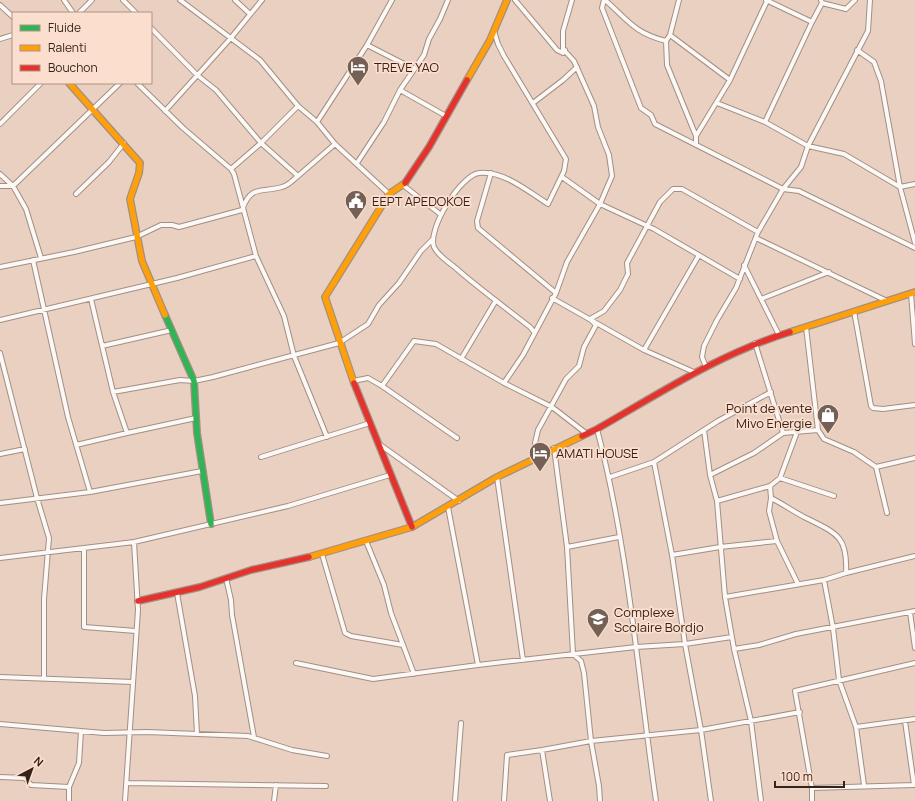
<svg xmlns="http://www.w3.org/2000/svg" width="915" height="801" font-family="Manrope,sans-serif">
  <rect width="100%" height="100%" fill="#ead0c1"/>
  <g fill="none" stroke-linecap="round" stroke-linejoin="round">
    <g stroke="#a28f83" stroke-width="6">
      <path id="street" d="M64 0 73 13
        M123 0 136 13
        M180 0 260 60 298 106 317 122 335 144 389 194
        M235 0 250 14
        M515 0 557 50 563 53 565 50
        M604 0 602 8 641 108 651 115 655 124 783 189 799 191 915 248
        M605 0C628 20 634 33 666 41L670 35 679 0
        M766 0 812 22
        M821 0 822 3 846 9 855 0
        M0 5 13 17
        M79 13 92 0
        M151 28 197 75 216 90 261 143 298 176 335 144
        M494 31 498 44 504 56 566 159 564 171 548 204C529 192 503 170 479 173 461 175 427 229 434 247 438 256 450 263 458 270 481 290 506 308 530 327L534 332
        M670 35 730 80
        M0 39 13 35
        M666 41 667 65 696 136
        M367 45 414 69
        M857 50 874 62 881 81 900 187 915 243
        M137 83 183 128 231 169 234 174 256 256 284 316 294 356 327 437
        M400 90 446 116
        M533 103 563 80 577 67
        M717 103 765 122 808 146 844 154 900 187 915 184
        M165 111 230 39 262 0
        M317 122 367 45 392 0
        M765 122 812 22 822 3
        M0 124 41 83
        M696 144V136L730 80 767 1
        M357 163 384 122 400 90 424 55 429 39 440 19 448 0
        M231 169 261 143 298 106
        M491 173 477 221 478 228 556 293
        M0 174 13 186 26 209 41 258
        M562 177 600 204 654 229 740 279
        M403 185 440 214
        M0 186H13L120 83
        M76 194 109 162 124 143
        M756 238 887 301
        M33 260 68 417 90 492
        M744 265 779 335
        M0 267 74 252 136 237 161 225H172L179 227 242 210C251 184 262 193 282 187 288 186 293 180 298 176
        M911 294 915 344
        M552 298 644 350 699 255
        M91 299 113 392 127 433 196 418
        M761 299 829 272
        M854 311 871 406 873 408 883 409 915 405
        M0 320 177 278 256 256
        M806 327 818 430
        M755 343 783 433
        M102 346 172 330
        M644 350 696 373
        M0 353 37 498 49 538 44 599V678
        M461 359 495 302
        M706 367 702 357 704 346 717 320 736 288 758 232 783 189 801 167 808 146 868 31 870 0
        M353 381 368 378 382 386 457 438
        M504 383 523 355 556 293 567 262 600 204 612 176 609 155 598 127 594 106 574 61 563 49V31L572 0
        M382 386 414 341 436 344 504 383 552 407 587 434
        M113 392 180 380 194 381 213 377 339 343 368 324 379 305 399 283 421 251 433 239
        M597 429C629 550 638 677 656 801
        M704 430 710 475 717 501 725 597 734 649 751 721 761 801
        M379 444 459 501
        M76 445 127 433
        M554 448 567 547 573 654 581 661 584 673 591 741 599 786 600 801
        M0 454 25 449
        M261 457 370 423
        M534 458 535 443 538 430 566 379 579 366 584 347 596 325 590 319 604 311 620 290 628 274 627 263 660 202 673 189H682L758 232
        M654 462 672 555 685 644 701 730 711 801
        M876 467 887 513
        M710 475 754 453 783 433 818 430 824 439 854 452 876 467 915 458
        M497 477 523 660
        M610 477 654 462 718 421 771 392
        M780 478 834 496
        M770 486 771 498 769 511 777 541 798 584
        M771 498C783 504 794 512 806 518 836 533 848 536 846 573
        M717 501 770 486 780 478 797 432
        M0 503 90 492 202 471
        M448 507 478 665
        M366 541 384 585 391 613 414 674
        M567 547 619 537
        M84 548V627L136 631
        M322 554 345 633 351 636 403 645
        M672 555 720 547 777 541
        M0 558 134 542 288 506 390 475
        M226 578 231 600 232 615 254 737
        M824 580 833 628 839 680 856 727 864 785
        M177 593 195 696 197 734
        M725 597 824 580 846 573 915 556
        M910 612 915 648
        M734 649 759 645 796 634 915 611
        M296 663 373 679 478 665 636 647 685 644 732 637
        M0 677 133 682
        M0 724 104 733 147 732 248 736 292 750 327 756
        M856 727 915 719
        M542 750 550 801
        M0 777 25 778 31 785 69 787
        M127 783 326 786
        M812 788 914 785 905 721
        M69 801V787L79 763 81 731
        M125 801 138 610 134 542
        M274 801 276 785
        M455 801 461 723
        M504 801 507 755 542 750 591 741 701 730 800 712
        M812 801V788L795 691 915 663"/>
    </g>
    <g stroke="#a28f83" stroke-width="8">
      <path id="fast" d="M165 315 194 381 197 433 211 524"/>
    </g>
    <g stroke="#a28f83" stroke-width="8">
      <path id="slow" d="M467 80 490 40 507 0
        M69 83 140 163 139 173 130 199 142 261 165 315
        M790 332 915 292
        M354 383 325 297 389 194 405 183
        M309 557 412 527 497 477 582 436"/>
    </g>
    <g stroke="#a28f83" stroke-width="8">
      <path id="jam" d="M405 183 429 147 467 80
        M354 383 412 527
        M582 436 597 429C660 393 721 353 790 332
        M138 601 200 587 251 570 309 557"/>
    </g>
    <use href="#street" stroke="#fcf8f6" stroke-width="4"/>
    <use href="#fast" stroke="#30b455" stroke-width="5.5"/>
    <use href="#slow" stroke="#ff9f0a" stroke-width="5.5"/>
    <use href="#jam" stroke="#e5322d" stroke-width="5.5"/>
  </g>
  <defs>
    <g id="hotel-pin" transform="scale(1.15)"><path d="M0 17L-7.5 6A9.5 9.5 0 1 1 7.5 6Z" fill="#746054" stroke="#fbdecd"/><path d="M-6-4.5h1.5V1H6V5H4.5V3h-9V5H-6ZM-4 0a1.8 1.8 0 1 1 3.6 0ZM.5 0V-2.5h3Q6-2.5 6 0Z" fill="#fff"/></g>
    <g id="civic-pin" transform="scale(1.15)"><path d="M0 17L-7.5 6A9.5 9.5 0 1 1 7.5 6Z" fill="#746054" stroke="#fbdecd"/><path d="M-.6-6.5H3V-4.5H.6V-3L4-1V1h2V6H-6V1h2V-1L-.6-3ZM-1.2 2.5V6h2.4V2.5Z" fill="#fff"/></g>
    <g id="shop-pin" transform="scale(1.15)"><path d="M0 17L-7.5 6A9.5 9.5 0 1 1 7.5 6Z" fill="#746054" stroke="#fbdecd"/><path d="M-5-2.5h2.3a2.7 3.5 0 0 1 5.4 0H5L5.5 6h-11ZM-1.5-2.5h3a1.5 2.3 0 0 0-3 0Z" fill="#fff"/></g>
    <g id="school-pin" transform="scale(1.15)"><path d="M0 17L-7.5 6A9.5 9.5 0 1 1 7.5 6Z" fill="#746054" stroke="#fbdecd"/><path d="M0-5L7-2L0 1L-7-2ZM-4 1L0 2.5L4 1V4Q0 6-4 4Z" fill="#fff"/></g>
  </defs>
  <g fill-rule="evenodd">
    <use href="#hotel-pin" x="358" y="67"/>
    <use href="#civic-pin" x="356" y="201"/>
    <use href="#shop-pin" x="828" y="415"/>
    <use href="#hotel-pin" x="540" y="453"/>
    <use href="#school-pin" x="598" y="619"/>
  </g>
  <g text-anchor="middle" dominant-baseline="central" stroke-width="3.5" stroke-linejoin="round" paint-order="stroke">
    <g font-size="13" fill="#352319" stroke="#fbdecd" text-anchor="start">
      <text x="374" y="67">TREVE YAO</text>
      <text x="372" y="201">EEPT APEDOKOE</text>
      <text x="812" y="408" text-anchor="end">Point de vente<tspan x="812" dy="15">Mivo Energie</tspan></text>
      <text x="556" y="453">AMATI HOUSE</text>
      <text x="614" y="612">Complexe<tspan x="614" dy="15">Scolaire Bordjo</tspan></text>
    </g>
  </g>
  <rect x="12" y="12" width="140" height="72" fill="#fbdecd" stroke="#ac9385"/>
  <rect x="20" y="25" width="20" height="6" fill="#30b455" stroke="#ac9385"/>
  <text x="48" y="32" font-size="12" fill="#352319">Fluide</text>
  <rect x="20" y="45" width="20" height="6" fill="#ff9f0a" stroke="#ac9385"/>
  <text x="48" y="52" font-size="12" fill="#352319">Ralenti</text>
  <rect x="20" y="65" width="20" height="6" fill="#e5322d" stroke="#ac9385"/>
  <text x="48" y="72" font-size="12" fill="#352319">Bouchon</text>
  <g transform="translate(32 769) rotate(41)" stroke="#fbdecd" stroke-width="3" paint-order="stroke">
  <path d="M0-3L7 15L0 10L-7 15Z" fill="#352319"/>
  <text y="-6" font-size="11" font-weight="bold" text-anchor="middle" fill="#352319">N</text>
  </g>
  <path d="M775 781v6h69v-6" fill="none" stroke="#352319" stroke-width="2"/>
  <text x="781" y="781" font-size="12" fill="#352319" stroke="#fbdecd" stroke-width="3" paint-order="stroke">100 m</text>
</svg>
